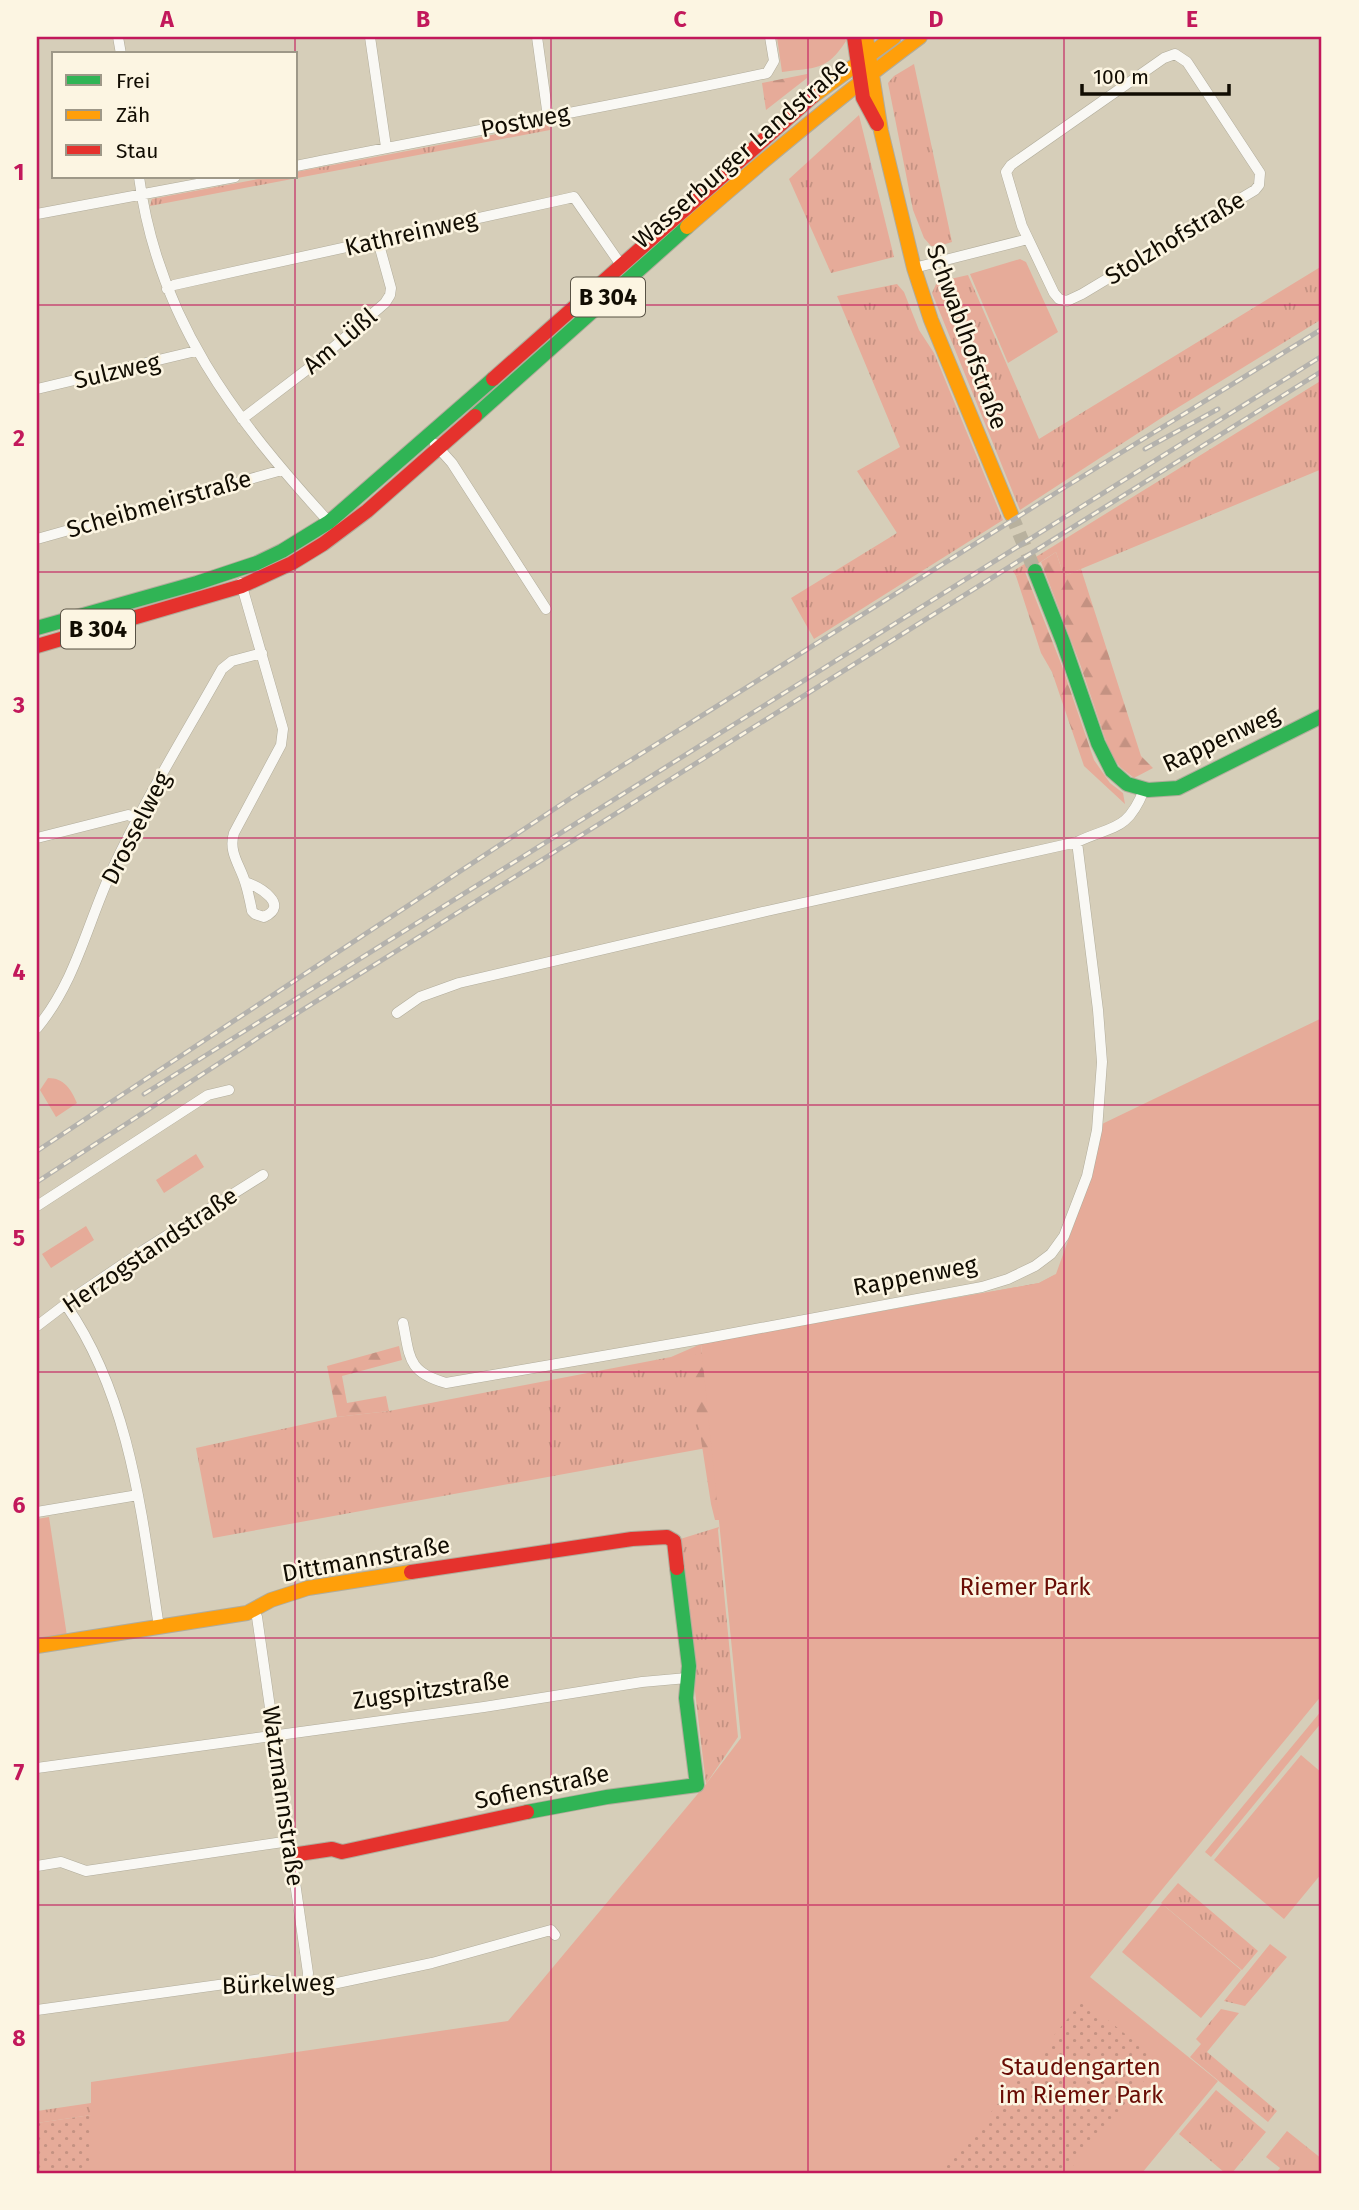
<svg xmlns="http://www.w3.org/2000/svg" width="1359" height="2210" font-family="'Fira Sans',sans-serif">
  <defs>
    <pattern id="grass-tufts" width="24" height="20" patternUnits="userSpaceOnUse" patternTransform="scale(1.75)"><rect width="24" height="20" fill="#e6ab99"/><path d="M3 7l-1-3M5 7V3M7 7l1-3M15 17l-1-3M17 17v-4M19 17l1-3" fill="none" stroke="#c49282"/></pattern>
    <pattern id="forest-firs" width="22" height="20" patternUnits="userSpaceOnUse" patternTransform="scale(1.75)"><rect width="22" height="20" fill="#e6ab99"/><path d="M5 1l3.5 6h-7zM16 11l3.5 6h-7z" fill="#c49282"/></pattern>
    <pattern id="garden-dots" width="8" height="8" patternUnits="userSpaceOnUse" patternTransform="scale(1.75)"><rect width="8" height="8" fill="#e6ab99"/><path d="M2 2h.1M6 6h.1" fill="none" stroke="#c49282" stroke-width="1.8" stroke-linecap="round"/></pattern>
  </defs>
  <rect width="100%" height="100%" fill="#d6ceb9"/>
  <path fill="url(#grass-tufts)" d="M914 64 952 242 939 246H931L924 238 913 210 888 83 894 76Z
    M859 115 894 257 831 273 789 179Z
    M549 124 550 130 150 206 152 199 269 177H296V172Z
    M1322 266V319L1169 413 1020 510 932 293 937 282 968 275 1039 439Z
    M897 284 904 292 919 330 934 353 1003 520 814 639 791 598 897 533 857 471 900 447 837 296Z
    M1322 380V469L1064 576 1056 552 1025 572 1016 576 1013 571Z
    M701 1344 712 1447 213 1538 196 1448 337 1417 389 1411 671 1357Z
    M719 1527 718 1530 738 1737 706 1784 677 1540Z
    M1178 1883 1258 1951 1242 1970 1161 1903Z
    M1270 1944 1287 1957 1245 2006 1224 2001Z
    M1221 2009 1239 2013 1207 2052 1277 2111 1268 2122 1190 2057 1201 2044 1196 2039Z
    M1216 2090 1266 2132 1232 2173H1225L1179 2134Z
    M91 2103V2115L37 2123V2111Z
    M1287 2131 1322 2159V2173H1276L1280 2168 1266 2157Z"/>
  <path fill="url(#forest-firs)" d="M807 74V78L766 110 762 83Z
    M1056 552 1064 576 1081 569 1141 756 1153 768 1134 778 1120 767 1110 753 1080 664 1041 562Z
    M1025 572 1062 666 1094 760 1110 783 1123 793 1125 804 1084 766 1052 672 1041 653 1016 576Z
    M1056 1274 725 1520H715L711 1504 689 1362 697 1353 707 1354 701 1344 1039 1283Z
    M399 1346 402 1360 342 1376 347 1403 386 1396 389 1411 337 1417 327 1366Z"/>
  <path fill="#e6ab99" d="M777 37H845L846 41C826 72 815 67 782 72Z
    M1020 259 1026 262 1058 332 1008 363 970 274Z
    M1322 1018V1695L1090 1977 1218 2081 1142 2173H91V2082L508 2021 706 1784 741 1738 701 1344 1039 1283 1056 1274 1091 1177 1102 1124Z
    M48 1078C64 1078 71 1089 77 1103L56 1117 40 1090Z
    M196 1154 204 1167 164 1193 156 1180Z
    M86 1226 94 1240 51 1268 42 1254Z
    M49 1517 67 1636 37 1641V1519Z
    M1322 1710V1722L1211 1857 1205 1852Z
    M1301 1755 1322 1773V1873L1284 1919 1214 1860Z
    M1162 1904 1241 1970 1201 2018 1122 1952Z"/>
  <path fill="url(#garden-dots)" d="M1083 2000 1160 2062 1067 2173H941Z
    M91 2115V2173H37V2123Z"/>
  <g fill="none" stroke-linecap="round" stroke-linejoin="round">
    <path stroke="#b8b19e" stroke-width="14" stroke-dasharray="14 7" stroke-linecap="butt" d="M1011 514 1035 571"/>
    <g stroke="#b1ac9b" stroke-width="11">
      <path id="street" d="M118 37 121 54
        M370 37 386 147
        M537 37 548 117
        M1175 54 1187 62 1260 173 1259 185 1255 190 1082 294 1067 301 1059 299 1054 293 1022 226 1006 172 1011 165 1164 58Z
        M296 166C453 134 610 107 767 73L774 61 770 37
        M139 177C158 320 235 419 329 522
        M37 214 235 177
        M914 268 1028 239
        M167 289 174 285 574 197 621 265
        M37 389 196 351
        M242 419 313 365 385 303 390 295 391 288 378 241
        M435 444 452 463 546 609
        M37 539 282 470
        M241 583 283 729 281 745 234 833C228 852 240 865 245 882 248 891 250 901 252 911L255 914 264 917C290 905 260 887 245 882
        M37 838 128 815 138 819
        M397 1013 420 997 459 983 767 911 1077 842C1113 825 1127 832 1144 790
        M37 1028C76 981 87 924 112 870 144 801 185 735 222 669L232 661 262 653
        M37 1206 208 1095 229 1090
        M66 1305C131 1398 142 1518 159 1627
        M403 1323C410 1357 407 1372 446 1383L707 1338 982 1287 1008 1279 1035 1266 1051 1254 1064 1236 1087 1176 1097 1130 1102 1062 1098 1010 1077 842
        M37 1326 79 1294 144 1250 263 1175
        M37 1512 138 1495
        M253 1611 257 1617 308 1973 307 1983
        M37 1768 484 1707 642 1682 687 1678
        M37 1866 61 1862 86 1871 290 1841
        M37 2010 261 1979C282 1983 302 1984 323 1986L432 1963 551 1930 555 1935"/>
    </g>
    <g stroke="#b1ac9b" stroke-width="16">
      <path id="fast" d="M475 416 687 227
        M1035 571 1063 642 1098 743 1112 771 1127 784 1148 790 1178 788 1322 716
        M37 628 197 583 257 563 282 551 329 522 493 379
        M527 1812 607 1797 697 1785 686 1698 689 1666 677 1568"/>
    </g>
    <g stroke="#b1ac9b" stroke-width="16">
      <path id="slow" d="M866 37 881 131 914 268 931 320 1011 514
        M813 96 894 37
        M687 227C762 161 839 97 920 37
        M37 1646 247 1613 271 1600 308 1588 411 1572"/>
    </g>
    <g stroke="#b1ac9b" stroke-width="16">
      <path id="jam" d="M854 37 863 98 877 124
        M493 379 813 96
        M37 646 242 586 292 563 323 544 367 511 475 416
        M411 1572 632 1539 667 1537 674 1541 677 1568
        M292 1855 332 1849 342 1852 527 1812"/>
    </g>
    <use href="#street" stroke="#f9f8f4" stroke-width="10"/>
    <use href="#fast" stroke="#30b455" stroke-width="14"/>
    <use href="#slow" stroke="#ff9f0a" stroke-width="14"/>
    <use href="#jam" stroke="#e5322d" stroke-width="14"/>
    <g stroke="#b4b2ad" stroke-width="5">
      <path id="rail" d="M1145 449 1218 409
        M144 1094 1322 356
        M37 1151 574 796 1062 489 1322 329
        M37 1182 264 1034 1322 371"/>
    </g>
    <use href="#rail" stroke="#fcf5e2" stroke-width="2.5" stroke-dasharray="8" stroke-linecap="butt"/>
  </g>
  <path fill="none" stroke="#c2185b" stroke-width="2" stroke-opacity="0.55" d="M295 37V54M551 37V2173M808 37V2173M1064 37V2173M295 177V2173M37 305H1322M37 572H1322M37 838H1322M37 1105H1322M37 1372H1322M37 1638H1322M37 1905H1322"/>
  <g text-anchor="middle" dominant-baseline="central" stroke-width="5" stroke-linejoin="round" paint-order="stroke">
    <g fill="#fcf5e2" stroke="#585245" stroke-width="2">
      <rect x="571" y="277.5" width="74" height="39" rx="5"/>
      <rect x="61" y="609.5" width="74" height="39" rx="5"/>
    </g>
    <g font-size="23" font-weight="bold" fill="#110c02">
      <text x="608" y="297">B 304</text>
      <text x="98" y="629">B 304</text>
    </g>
    <g font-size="24" fill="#110c02" stroke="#fcf5e2">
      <text transform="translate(525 121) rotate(-11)">Postweg</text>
      <text transform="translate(741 153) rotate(-41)">Wasserburger Landstraße</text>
      <text transform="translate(411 233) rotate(-13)">Kathreinweg</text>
      <text transform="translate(1175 238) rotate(-31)">Stolzhofstraße</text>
      <text transform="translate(967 337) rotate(70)">Schwablhofstraße</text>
      <text transform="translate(340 341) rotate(-40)">Am Lüßl</text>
      <text transform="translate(117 371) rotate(-13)">Sulzweg</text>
      <text transform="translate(159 504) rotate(-16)">Scheibmeirstraße</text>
      <text transform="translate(1221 739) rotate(-25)">Rappenweg</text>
      <text transform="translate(136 828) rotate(-63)">Drosselweg</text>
      <text transform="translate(150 1250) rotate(-34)">Herzogstandstraße</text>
      <text transform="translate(915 1276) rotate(-11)">Rappenweg</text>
      <text transform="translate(366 1559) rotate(-10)">Dittmannstraße</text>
      <text transform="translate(431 1690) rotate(-8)">Zugspitzstraße</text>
      <text transform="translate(542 1787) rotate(-12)">Sofienstraße</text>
      <text transform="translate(283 1796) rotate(82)">Watzmannstraße</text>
      <text transform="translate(278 1984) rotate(-2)">Bürkelweg</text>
    </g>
    <g font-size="24" fill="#690c05" stroke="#fcf5e2">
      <text x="1025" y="1587">Riemer Park</text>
      <text x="1081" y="2067">Staudengarten<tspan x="1081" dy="28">im Riemer Park</tspan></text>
    </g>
  </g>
  <rect width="1359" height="2210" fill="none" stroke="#fcf5e2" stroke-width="77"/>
  <rect x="52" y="52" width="245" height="126" fill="#fcf5e2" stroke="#9e9888" stroke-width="2"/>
  <rect x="66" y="75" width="35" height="10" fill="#30b455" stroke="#9e9888" stroke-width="2"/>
  <text x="116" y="88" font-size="21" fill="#110c02">Frei</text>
  <rect x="66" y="110" width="35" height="10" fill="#ff9f0a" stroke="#9e9888" stroke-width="2"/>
  <text x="116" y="122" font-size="21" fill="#110c02">Zäh</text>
  <rect x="66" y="145" width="35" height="10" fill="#e5322d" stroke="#9e9888" stroke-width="2"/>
  <text x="116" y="158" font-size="21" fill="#110c02">Stau</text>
  <path d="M1082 84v10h147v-10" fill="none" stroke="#110c02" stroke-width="3.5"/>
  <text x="1093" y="84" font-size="21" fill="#110c02" stroke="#fcf5e2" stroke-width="5" paint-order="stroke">100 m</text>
  <rect x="38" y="38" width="1282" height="2134" fill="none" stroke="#c2185b" stroke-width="2.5"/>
  <g font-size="23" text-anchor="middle" font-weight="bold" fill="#c2185b">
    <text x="167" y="27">A</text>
    <text x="423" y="27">B</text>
    <text x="680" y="27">C</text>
    <text x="936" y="27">D</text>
    <text x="1192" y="27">E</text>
    <text x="19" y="180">1</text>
    <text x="19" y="446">2</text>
    <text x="19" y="713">3</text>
    <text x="19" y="980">4</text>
    <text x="19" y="1246">5</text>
    <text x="19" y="1513">6</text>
    <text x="19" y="1780">7</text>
    <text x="19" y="2046">8</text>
  </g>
</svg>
